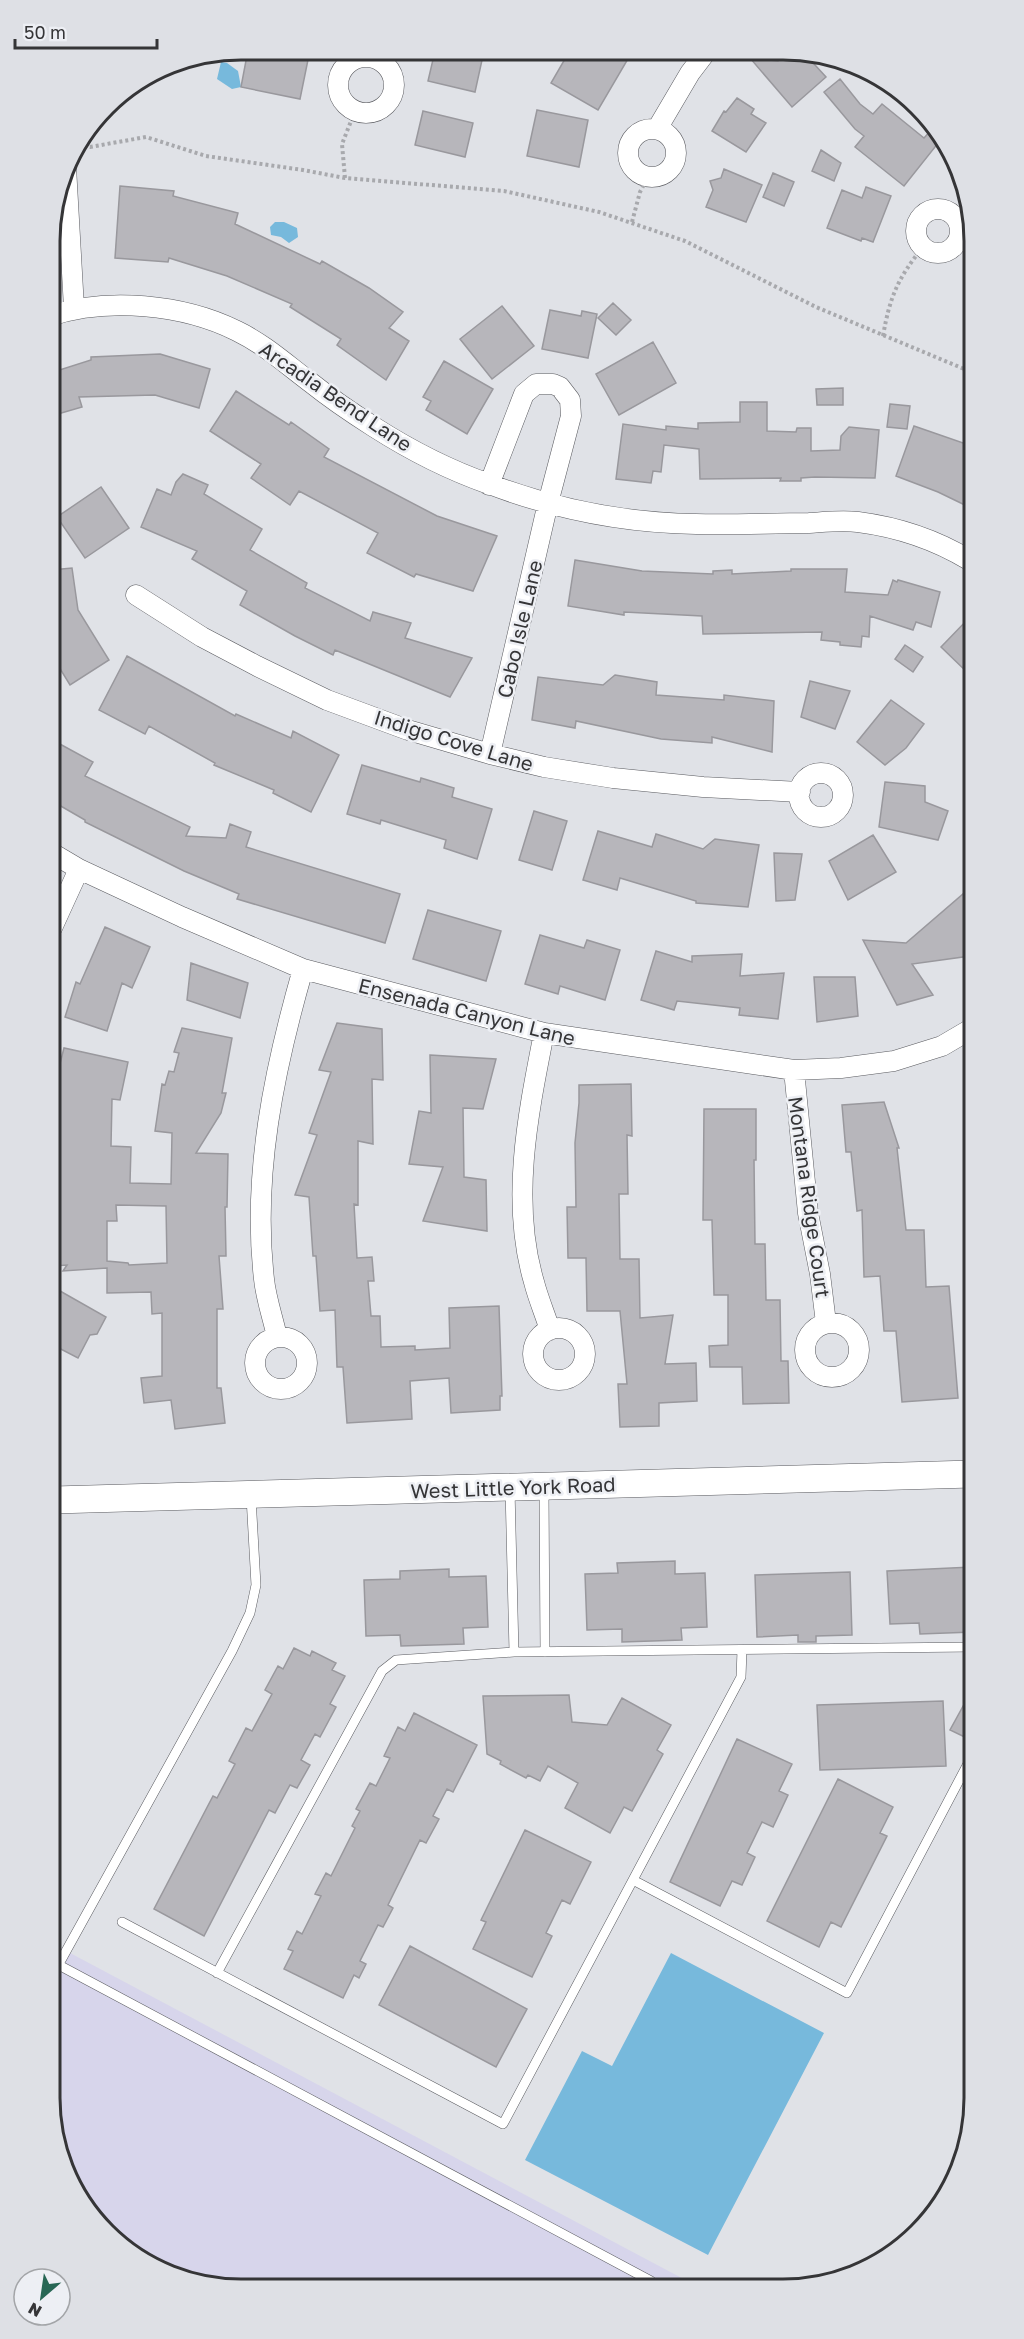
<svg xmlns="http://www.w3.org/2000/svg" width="1024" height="2339" font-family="'Golos Text',sans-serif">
  <rect width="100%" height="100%" fill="#e0e2e7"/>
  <path fill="#d7d5eb" d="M55 1945 693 2284 204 2286 114 2242 75 2194 56 2147Z"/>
  <path fill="#77b9dc" d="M221 62 227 63 238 71 241 87 232 89 217 79Z
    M275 222H284L297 228 298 237 289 243 281 237 271 235 270 227Z
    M671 1953 824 2033 708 2255 525 2160 582 2051 612 2066Z"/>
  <path fill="#b7b6bb" stroke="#99989d" stroke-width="1.5" fill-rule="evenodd" d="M248 50H310L300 99 241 87Z
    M435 51H484L475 92 428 81Z
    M569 52H632L598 110 551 83Z
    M779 53H804L826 77 792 107 750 58 778 61Z
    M840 79 860 104 873 114 882 104 924 138 932 129 939 142 904 186 855 147 864 136 855 129 824 92Z
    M737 98 754 109 751 114 766 123 746 152 712 131 724 111 726 112Z
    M537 110 588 120 579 167 527 156Z
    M423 111 473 123 465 157 415 145Z
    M821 150 841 163 834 181 812 171Z
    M724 169 762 185 746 222 706 207 713 190 710 181 721 178Z
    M773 173 794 182 784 206 763 197Z
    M120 186 174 191 173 196 238 213 235 224 320 264 322 261 369 288 403 312 389 328 409 341 386 380 337 345 341 339 290 307 292 304 227 276 169 258 168 262 115 258Z
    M866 187 891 196 873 242 862 238 861 241 827 228 842 190 862 198Z
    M613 303 631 320 616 335 598 318Z
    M502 306 534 346 492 379 460 339Z
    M550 310 581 316 582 311 597 314 588 358 542 349Z
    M653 342 676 383 619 415 596 374Z
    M160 354 210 369 199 408 155 395 79 397 82 407 51 416 50 373 91 360V357Z
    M444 361 493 389 467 434 426 410 431 401 423 397Z
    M843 388V405H817L816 389Z
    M236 391 289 425 291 422 329 449 324 457 437 516 497 536 473 591 416 574 414 577 367 553 378 533 299 491 290 505 251 478 261 464 210 431Z
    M740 402H767V431L796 432 797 428H811V451L840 450 841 436 849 427 879 430 875 478 815 477 801 478V481H780L781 478 700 479 699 449 664 445 661 472 653 471 651 483 616 479 623 424 666 430V426L698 429V423L740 422Z
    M890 404 910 406 907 429 887 427Z
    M914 426 969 445V507L938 492 896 476Z
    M183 474 208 485 204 494 262 529 250 550 307 583 305 588 370 621 373 612 411 623 405 638 472 658 450 697 335 650 333 655 295 636 240 605 247 591 192 559 197 551 141 527 157 489 171 495 176 482Z
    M101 487 129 528 85 558 57 517Z
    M575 560 642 571 713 574V571L732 570V574L791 571V569H847L845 592 888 595 893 580 897 582 898 580 940 592 931 627 916 622 913 630 870 616 869 637 862 636 861 647 840 645V642L821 640 822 632 703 634 702 616 624 612V615L568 606Z
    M72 568 78 610 109 660 70 685 51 654V570Z
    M969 618 970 673V675L941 647Z
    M905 645 923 657 913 672 895 659Z
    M127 656 235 716 236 714 291 738 293 731 339 755 311 812 273 793 274 790 214 765 215 763 149 726 145 734 99 710Z
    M615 675 657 682 656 695 724 700V695L774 701 772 752 712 737V743L661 739 576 721 575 728 532 720 538 677 603 685Z
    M810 681 850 691 835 729 801 717Z
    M891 700 924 724 906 748 885 765 857 742Z
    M58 743 93 762 85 776 190 827 186 836 226 838 230 824 251 832 246 847 400 894 385 943 237 899 239 894 184 871 85 822V820L52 801V754Z
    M362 765 420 782 421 778 454 788 452 797 492 809 477 859 444 848 446 840 381 820 380 824 347 814Z
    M885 782 925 786V802L948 811 938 840 879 827Z
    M534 811 567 821 552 870 519 860Z
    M598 831 652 847 656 834 703 849 715 839 759 845 748 907 696 903V901L620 878 617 890 583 880Z
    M873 835 896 872 848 900 829 861Z
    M774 853 802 854 795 900 776 901Z
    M970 888V956L912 964 933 995 897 1005 863 940 906 943Z
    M428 910 501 931 486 981 413 959Z
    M105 927 150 947 132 988 122 983 107 1031 65 1017 76 982 80 984Z
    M540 935 584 948 587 940 620 950 605 1000 560 986 558 994 525 984Z
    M656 951 692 962V956L742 954 740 976 784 973 778 1019 739 1015 740 1008 677 1001 674 1010 641 1000Z
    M191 963 248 983 240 1018 187 1000Z
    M814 977H855L858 1016 817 1022Z
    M337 1023 382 1029 383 1080 372 1079 373 1144 358 1141V1205L354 1204 357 1258 372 1257 374 1281H368L371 1316H380L381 1347 415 1346V1350L450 1348 449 1308 499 1306 502 1396H500V1410L451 1413 449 1378 410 1381 412 1419 347 1423 343 1367H337L335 1310 320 1311 316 1256H313L309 1197 295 1195 317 1135 309 1133 331 1072 319 1070Z
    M182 1028 232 1038 222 1093H226L221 1113 196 1153 228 1154 227 1207H225L226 1256H219L223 1309H217V1388H221L225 1423 175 1429 171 1400 144 1403 141 1378 162 1376V1313L152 1314 151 1292 107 1293V1268L63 1271 67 1265 53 1266V1173H55L57 1087H54L64 1048 128 1062 120 1100 112 1099 111 1146 131 1147 130 1183 171 1184 172 1133 155 1131 162 1084 165 1085 169 1071 174 1072 179 1053 174 1052ZM116 1205 166 1206 167 1263 129 1265 128 1263 107 1261V1221H117Z
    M430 1055 496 1059 483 1109 463 1108 464 1177 486 1180 487 1231 423 1221 443 1167 409 1164 419 1111 431 1113Z
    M631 1084 632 1136 627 1135 628 1194H619L620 1259H639L640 1318 673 1315 665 1364 696 1363 697 1401 659 1403V1426L620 1427 618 1384H627L620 1311H587L586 1258H568L567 1207H576L575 1143 579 1103V1085Z
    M884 1102 899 1148H897L906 1230H924L926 1287 949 1286 958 1398 902 1402 896 1331H884L880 1276 864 1277 862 1210 857 1211 851 1152H846L842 1105Z
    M704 1109H756V1160H754L755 1244H765L766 1300H780L781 1361H788L789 1403 743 1404 742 1367H710L709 1346 728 1345V1295H714L712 1220H703Z
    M53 1287 106 1317 97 1334 90 1335 78 1358 53 1345Z
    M675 1561V1574L705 1573 707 1627 681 1628 682 1640 622 1642V1629L587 1630 585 1574 618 1573 617 1563Z
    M972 1567 973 1632 920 1634 919 1623 890 1624 887 1571Z
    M449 1569V1577L486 1576 488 1627 463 1628 464 1644 401 1646 400 1635 366 1636 364 1580 400 1579V1571Z
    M850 1572 852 1635 816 1636V1642H798V1635L757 1637 755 1575Z
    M294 1648 310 1656 312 1651 336 1663 332 1670 345 1676 330 1704 336 1707 320 1737 315 1734 301 1760 310 1765 297 1788 290 1785 275 1813 269 1810 204 1936 154 1909 213 1796 217 1798 235 1764 229 1761 246 1728 252 1731 272 1694 265 1690 278 1666 283 1669Z
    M973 1688V1741L950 1730Z
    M569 1695 572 1722 607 1725 622 1698 671 1725 657 1750 663 1754 632 1811 624 1807 610 1833 565 1808 578 1783 548 1766 540 1781 528 1775 526 1778 500 1764 501 1761 487 1754 483 1696Z
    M943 1701 946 1766 820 1770 817 1705Z
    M414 1713 477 1745 453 1792 447 1789 433 1816 439 1819 426 1843 420 1840 388 1905 393 1908 383 1927 378 1925 360 1961 366 1964 359 1978 354 1975 343 1998 284 1969 293 1951 288 1949 297 1931 302 1934 321 1896 315 1894 326 1873 331 1876 355 1828 352 1826 360 1811 356 1809 370 1783 376 1786 390 1758 384 1756 398 1727 405 1731Z
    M737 1739 792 1764 779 1791 788 1795 773 1827 762 1822 747 1853 755 1857 742 1885 732 1881 720 1906 670 1882Z
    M838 1779 893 1807 880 1833 887 1836 841 1927 831 1922 819 1947 767 1921Z
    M525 1830 591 1862 570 1904 562 1900 546 1933 552 1936 532 1977 473 1949 486 1922 481 1920Z
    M410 1946 527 2009 496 2067 379 2005Z"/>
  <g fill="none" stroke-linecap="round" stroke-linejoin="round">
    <g stroke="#595a5f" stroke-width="10">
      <path id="service" d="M510 1489 514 1652
        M544 1489 545 1652
        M633 1880 847 1993 973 1754
        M122 1922 503 2124 741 1677 742 1650
        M55 1963 651 2281 652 2284
        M55 1971 232 1651 250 1613 256 1585 251 1497
        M217 1973 382 1671 396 1660 514 1652 973 1647"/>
    </g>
    <g stroke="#595a5f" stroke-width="21">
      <path id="minor" d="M338 85a28 28 0 1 1 56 0a28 28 0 1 1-56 0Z
        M628 153a24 24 0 1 1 48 0a24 24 0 1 1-48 0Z
        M657 129 690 73 706 52
        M66 167 74 308
        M916 231a22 22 0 1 1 44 0a22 22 0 1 1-44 0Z
        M50 316C107 297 183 304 237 331 264 344 286 364 310 382 330 398 352 413 374 427 410 450 449 470 489 484 555 509 625 523 696 524 733 525 771 523 809 523 825 522 842 520 858 522 897 527 936 540 969 560
        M489 485 524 394 536 384H553L560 387 570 400 571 416 548 503 490 754
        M136 595 202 637 257 666 327 700 408 730 490 754 544 767 613 778 703 787 800 792
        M799 795a22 22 0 1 1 44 0a22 22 0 1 1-44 0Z
        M52 853 79 869 182 917 303 969 544 1033 794 1070 841 1068 894 1061 942 1046 971 1029
        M52 928 79 869
        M544 1033C528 1114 510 1201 534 1282 538 1298 545 1314 550 1330
        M794 1070 808 1213 820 1274 826 1323
        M805 1350a27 27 0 1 1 54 0a27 27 0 1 1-54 0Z
        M533 1354a26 26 0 1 1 52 0a26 26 0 1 1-52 0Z
        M255 1363a26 26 0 1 1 52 0a26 26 0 1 1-52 0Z
        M277 1337C273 1318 266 1299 264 1279 252 1175 274 1070 303 969"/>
    </g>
    <g stroke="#595a5f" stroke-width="28">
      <path id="secondary" d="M54 1500 972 1474"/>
    </g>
    <path stroke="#a8a9ad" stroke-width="4" stroke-dasharray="3 3" stroke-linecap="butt" d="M78 145 90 147 146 137 206 156 303 170 345 178 504 191 599 212 685 241 816 307 969 371
      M345 178 342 144 355 111
      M632 222 640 192 648 177
      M883 336C890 296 898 278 923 247"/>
    <use href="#service" stroke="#fff" stroke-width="9"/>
    <use href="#minor" stroke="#fff" stroke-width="20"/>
    <use href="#secondary" stroke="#fff" stroke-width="27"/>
  </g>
  <g text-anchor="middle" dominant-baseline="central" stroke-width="5" stroke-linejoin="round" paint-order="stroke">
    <g font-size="20" fill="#353537" stroke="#edeff4">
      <text transform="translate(336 396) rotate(34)">Arcadia Bend Lane</text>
      <text transform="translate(519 629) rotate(-77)">Cabo Isle Lane</text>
      <text transform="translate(454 740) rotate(17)">Indigo Cove Lane</text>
      <text transform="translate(467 1011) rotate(14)">Ensenada Canyon Lane</text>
      <text transform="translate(810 1197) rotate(82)">Montana Ridge Court</text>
      <text transform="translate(513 1487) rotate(-2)">West Little York Road</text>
    </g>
  </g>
  <path d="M0 0H1024V2339H0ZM241 60H783A181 181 0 0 1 964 241V2098A181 181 0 0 1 783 2279H241A181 181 0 0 1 60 2098V241A181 181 0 0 1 241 60Z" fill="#dee0e5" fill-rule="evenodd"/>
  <path fill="none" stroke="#353537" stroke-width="3" d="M241 60H783A181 181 0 0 1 964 241V2098A181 181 0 0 1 783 2279H241A181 181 0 0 1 60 2098V241A181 181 0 0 1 241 60Z"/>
  <g transform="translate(42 2297) rotate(209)"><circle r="28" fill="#edeff4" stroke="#a3a5a8" stroke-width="1.5"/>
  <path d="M0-4.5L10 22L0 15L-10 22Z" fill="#286755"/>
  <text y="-9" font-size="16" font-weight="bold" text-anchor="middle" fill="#353537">N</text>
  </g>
  <path d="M15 39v9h142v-9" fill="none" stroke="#353537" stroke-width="3"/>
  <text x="24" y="39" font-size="18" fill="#353537" stroke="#edeff4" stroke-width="4.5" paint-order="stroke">50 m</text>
</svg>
